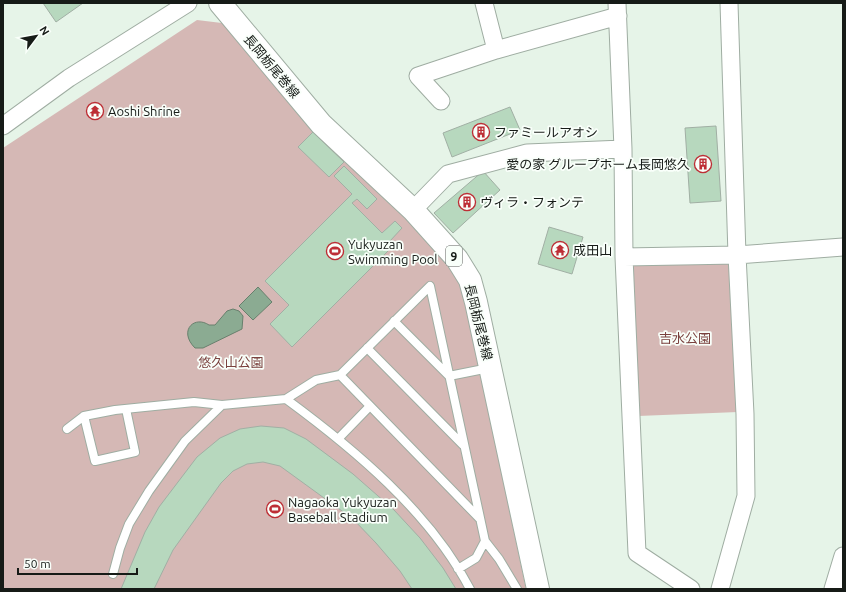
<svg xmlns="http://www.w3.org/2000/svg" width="846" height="592" font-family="Ubuntu,'Noto Sans JP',sans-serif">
  <rect width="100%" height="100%" fill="#e6f4e8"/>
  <path fill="#d5b8b5" d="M197 20 230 24 429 238 449 262 463 290 526 589H3V148Z
    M731 261 738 412 638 416 631 265Z"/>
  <path fill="#8bab92" stroke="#68806d" d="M258 287 272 302 253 320 239 306Z
    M233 309 239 311 243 316 242 329 203 348H195C178 331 194 315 209 325H215L227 311Z"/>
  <path fill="#b7d8be" stroke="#a1afa4" d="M43 3H83L56 22Z
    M510 107 520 130 452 157 443 133Z
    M716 126 721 201 690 203 685 128Z
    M313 132 344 162 329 177 298 147Z
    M344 166 377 199 367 209 357 199 352 203 382 233 395 221 402 228 390 241 394 245 292 347 270 324 289 305 265 281 352 194 334 176Z
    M483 171 500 190 453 233 434 213Z
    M549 227 583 237 572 274 538 264Z
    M261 426 284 428 306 439 353 474 394 510 420 538 443 568 456 589H412L400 571 376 543 353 519 280 466 263 462 247 464 233 471 221 483 173 550 154 589H121L145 532 159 507 197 457 220 438 240 429Z"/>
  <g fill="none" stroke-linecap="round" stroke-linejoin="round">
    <g stroke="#9fada2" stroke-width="10">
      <path id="service" d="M394 321 449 376 489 368
        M367 348 463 445
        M286 399 316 380 340 375
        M84 416 95 461 135 452 126 409
        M67 429 84 416 115 410 194 402 222 405
        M338 439 370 406
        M480 519 340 375 430 286 485 541 499 559 517 589
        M458 569 476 558 485 541
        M113 574 120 548 129 524 149 491 185 441 222 405 286 399C354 449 430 512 470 589"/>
    </g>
    <g stroke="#9fada2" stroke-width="19">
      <path id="minor" d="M484 3 496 50 618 16
        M617 3 623 149 624 257 637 553 691 589
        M441 101 418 76 496 50
        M3 126 69 78 188 3
        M413 210 448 174 527 153 623 149
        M624 257 737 255 843 247
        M720 589 746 496 745 414 737 255 729 3
        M833 589 843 556"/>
    </g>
    <g stroke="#9fada2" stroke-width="24">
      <path id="primary" d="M220 3 321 124 413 210 457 259 470 280 476 302 538 589"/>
    </g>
    <use href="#service" stroke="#fff" stroke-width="8"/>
    <use href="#minor" stroke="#fff" stroke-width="17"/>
    <use href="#primary" stroke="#fff" stroke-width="22"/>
  </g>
  <defs>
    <g id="temple-ring" transform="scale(0.9)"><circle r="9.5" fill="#f9fffa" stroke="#bd2e35" stroke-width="1.5"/><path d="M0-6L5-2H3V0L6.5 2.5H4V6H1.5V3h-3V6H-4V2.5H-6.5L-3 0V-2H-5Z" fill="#bd2e35"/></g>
    <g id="building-ring" transform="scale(0.9)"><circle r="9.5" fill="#f9fffa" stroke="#bd2e35" stroke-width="1.5"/><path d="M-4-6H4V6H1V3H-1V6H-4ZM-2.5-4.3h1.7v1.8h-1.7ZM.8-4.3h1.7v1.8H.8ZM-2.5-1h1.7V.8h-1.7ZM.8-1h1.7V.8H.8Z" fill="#bd2e35"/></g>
    <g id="stadium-ring" transform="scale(0.9)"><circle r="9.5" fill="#f9fffa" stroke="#bd2e35" stroke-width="1.5"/><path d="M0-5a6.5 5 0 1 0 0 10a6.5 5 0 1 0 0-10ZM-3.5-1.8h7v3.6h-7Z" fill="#bd2e35"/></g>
  </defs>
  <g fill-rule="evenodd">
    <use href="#temple-ring" x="95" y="111"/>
    <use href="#building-ring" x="481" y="132"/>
    <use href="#building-ring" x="703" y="164"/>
    <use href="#building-ring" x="467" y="202"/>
    <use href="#temple-ring" x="560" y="250"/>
    <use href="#stadium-ring" x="335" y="251"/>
    <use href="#stadium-ring" x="275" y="509"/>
  </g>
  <g text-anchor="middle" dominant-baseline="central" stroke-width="3.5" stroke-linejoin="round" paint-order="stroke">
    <rect fill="#f9fffa" stroke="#5a5f5b" stroke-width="1" x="446" y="246" width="16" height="20" rx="3"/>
    <g font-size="12" font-weight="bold" fill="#161b17">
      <text x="454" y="256">9</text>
    </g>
    <g font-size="13" fill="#161b17" stroke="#f9fffa">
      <text transform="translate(272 66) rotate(50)">長岡栃尾巻線</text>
      <text transform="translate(479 322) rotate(76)">長岡栃尾巻線</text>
    </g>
    <g font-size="13" fill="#161b17" stroke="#f9fffa" text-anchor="start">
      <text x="108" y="111">Aoshi Shrine</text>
      <text x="494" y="132">ファミールアオシ</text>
      <text x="690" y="164" text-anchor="end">愛の家 グループホーム長岡悠久</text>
      <text x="480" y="202">ヴィラ・フォンテ</text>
      <text x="348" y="244">Yukyuzan<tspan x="348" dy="15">Swimming Pool</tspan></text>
      <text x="573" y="250">成田山</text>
      <text x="288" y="502">Nagaoka Yukyuzan<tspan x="288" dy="15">Baseball Stadium</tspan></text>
    </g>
    <g font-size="13" fill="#7a413e" stroke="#f9fffa">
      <text x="685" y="338">吉水公園</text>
      <text x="231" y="362">悠久山公園</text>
    </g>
  </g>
  <rect width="846" height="592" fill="none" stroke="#161b17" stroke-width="8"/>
  <g transform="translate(36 36) rotate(58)" stroke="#f9fffa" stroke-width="3" paint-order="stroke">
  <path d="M0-3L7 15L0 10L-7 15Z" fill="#161b17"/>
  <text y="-6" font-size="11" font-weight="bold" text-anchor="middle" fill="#161b17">N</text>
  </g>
  <path d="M18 568v6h119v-6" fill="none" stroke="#161b17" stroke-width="2"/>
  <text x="24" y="568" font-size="12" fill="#161b17" stroke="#f9fffa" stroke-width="3" paint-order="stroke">50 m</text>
</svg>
